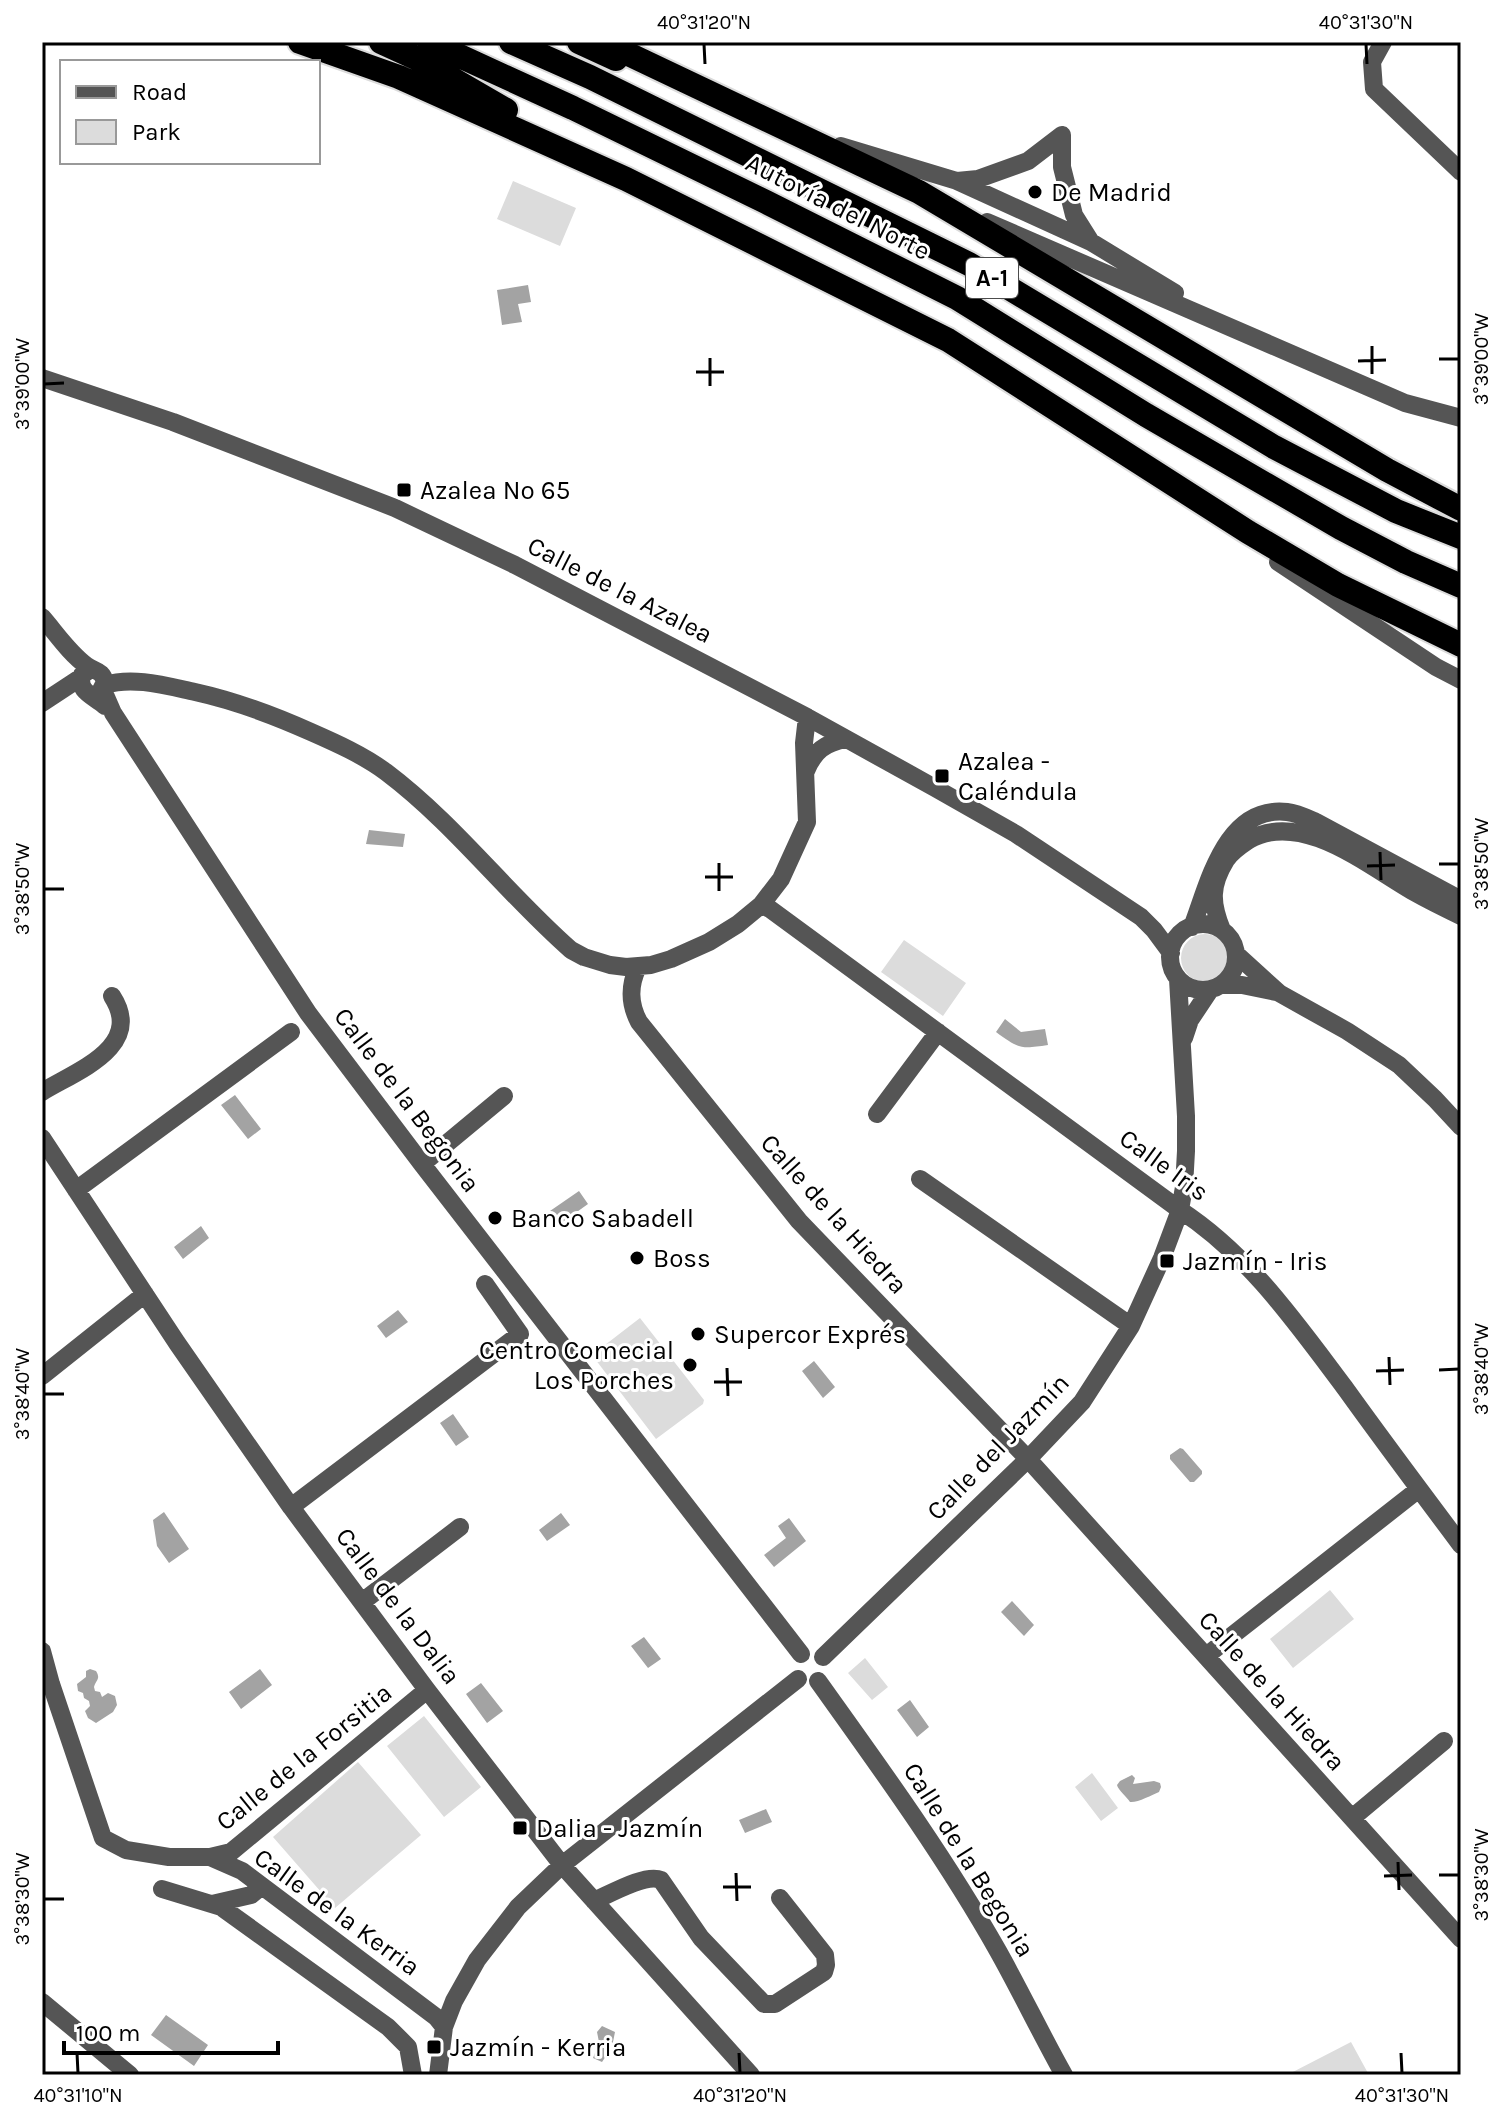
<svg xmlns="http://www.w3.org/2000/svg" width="1503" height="2117" font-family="Karla,sans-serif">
  <rect width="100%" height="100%" fill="#fff"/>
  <path fill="#dcdcdc" d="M513 181 576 208 560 246 497 219Z
    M1181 958a24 24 0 1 1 48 0a24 24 0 1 1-48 0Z
    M904 940 966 983 943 1016 881 972Z
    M640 1318 704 1400 703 1404 656 1439 592 1355Z
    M1330 1590 1354 1619 1293 1668 1270 1639Z
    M865 1658 888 1687 872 1700 848 1673Z
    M424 1716 481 1787 444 1817 387 1746Z
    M358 1762 421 1835 335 1908 273 1837Z
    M1092 1773 1118 1808 1101 1821 1075 1787Z
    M1351 2042 1369 2075H1287Z"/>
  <path fill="#a3a3a3" d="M528 285 531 302 518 304 522 322 502 325 497 290Z
    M369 830 405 834 403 847 366 844Z
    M1005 1019 1021 1032 1045 1029 1048 1045C1021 1049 1019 1049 996 1032Z
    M235 1095 261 1129 248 1139 221 1105Z
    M579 1191 588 1204 560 1224 550 1211Z
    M201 1226 209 1238 183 1259 174 1247Z
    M398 1310 408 1322 386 1338 377 1326Z
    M814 1361 835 1387 823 1398 802 1371Z
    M453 1414 469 1437 456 1446 440 1423Z
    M1180 1448 1183 1449 1202 1471V1474L1194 1482H1190L1170 1459V1455Z
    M164 1512 189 1549 169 1563 157 1546 153 1520Z
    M561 1513 570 1525 547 1541 539 1530Z
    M789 1518 806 1541 774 1567 764 1555 786 1538 778 1526Z
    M1012 1601 1034 1625 1024 1636 1001 1612Z
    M644 1637 661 1659 648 1668 631 1646Z
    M90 1669 96 1671C101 1679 96 1680 94 1687L95 1691 100 1692 102 1697 108 1693 115 1696 117 1705 113 1712 96 1723 88 1718 85 1711 90 1706 89 1701 84 1698 83 1693 78 1691 77 1684 86 1677V1671Z
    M260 1669 272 1685 241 1709 229 1692Z
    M481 1683 503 1711 487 1723 466 1694Z
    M910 1700 929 1727 917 1737 897 1710Z
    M1132 1775 1135 1778 1133 1784 1154 1781 1160 1783 1161 1787 1159 1792C1152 1795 1137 1803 1130 1802 1127 1797 1118 1790 1117 1785L1120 1781Z
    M766 1809 772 1822 745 1833 739 1820Z
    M166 2015 208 2045 194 2066 151 2035Z
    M602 2026 615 2032 612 2047 602 2062 593 2058 599 2042 597 2032Z"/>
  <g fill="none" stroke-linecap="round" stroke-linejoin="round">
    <g stroke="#dbdbdb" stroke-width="28">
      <path id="highway" d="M300 42 399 77 626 179 948 340 1248 532 1338 585 1461 645
        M381 42 416 58 506 110
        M429 42 573 108 766 202 957 298 1146 415 1341 528 1406 562 1461 586
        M511 42 590 77 969 264 1274 447 1396 511 1461 537
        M579 42 616 59
        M603 42 919 192 1387 470 1461 509"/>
    </g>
    <path stroke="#555" stroke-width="18" d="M1383 42 1372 62 1374 89 1461 172
      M841 146 957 181 1091 242 1175 293
      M957 181 978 179 1028 161 1062 135V167L1074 215 1091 242
      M987 222 1405 403 1461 418
      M42 378 173 422 395 508 515 565 807 717 935 788 1016 834 1141 917 1154 930 1171 953
      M1278 562 1436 667 1461 680
      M42 617C56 633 69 653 87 666 96 672 102 670 105 682L100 692
      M91 669 82 675C77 692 94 696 105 706
      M105 685C133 676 167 686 195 692 236 701 273 715 311 732 336 743 363 755 386 772 455 824 507 894 571 950L584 957 610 965 626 967 651 965 671 959 709 942 738 924 761 905 781 879 807 822 804 743 807 717
      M103 690 113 713 308 1013 422 1164 801 1654
      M42 703 80 678
      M806 771C814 751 825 743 846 739
      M761 905 770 909 1180 1210C1249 1255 1296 1323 1345 1388 1383 1441 1422 1493 1461 1545
      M1170 957a33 33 0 1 1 66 0a33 33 0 1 1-66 0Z
      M1192 927C1209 883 1225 805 1287 812 1297 813 1307 818 1316 822L1461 900
      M1222 930C1211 903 1210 886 1226 860 1232 851 1240 846 1249 840 1301 810 1367 865 1412 891 1428 900 1444 908 1461 916
      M1236 954 1279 993 1347 1031 1399 1065 1435 1099 1461 1127
      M638 967C629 986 629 1003 639 1022L799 1221 1028 1459 1461 1939
      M1222 985H1242L1276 992
      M1184 1038 1190 1020 1210 990
      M42 1092C76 1071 145 1047 112 996
      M877 1114 938 1032
      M42 1138 177 1343 291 1507 427 1690 562 1865 751 2075
      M422 1164 504 1096
      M920 1179 1131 1326
      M76 1190 291 1032
      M42 1376 145 1294
      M291 1507 520 1334 485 1284
      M362 1602 460 1527
      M42 1651 51 1684 103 1838 126 1850 169 1857H210L242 1871 436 2017 444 2027
      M1206 1656 1419 1489
      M823 1657 1028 1459 1082 1402 1131 1326 1162 1258 1180 1210 1184 1187 1186 1151V1116L1178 979
      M818 1681C881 1769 945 1857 998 1951 1021 1992 1041 2034 1064 2075
      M1352 1818 1444 1741
      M210 1857 231 1852 427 1690
      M162 1889 221 1907 388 2027 408 2047 413 2075
      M594 1901C610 1894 646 1873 661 1880L701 1938 764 2004H775L824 1972 826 1965 825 1955 780 1898
      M212 1904 251 1895 262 1886
      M42 2002 130 2075
      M438 2075 444 2027 454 2001 477 1960 518 1907 562 1865 798 1679"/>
    <use href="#highway" stroke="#000" stroke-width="24"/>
  </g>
  <path fill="none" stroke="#000" stroke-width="3" d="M704 44 705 64M1366 44 1367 64M1372 346V374M710 358V386M1439 359H1459M1358 361 1386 360M696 372H724M44 384 64 383M1380 852 1381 880M719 863V891M1439 864H1459M1367 866 1395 865M705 877H733M44 889H64M1389 1357 1390 1385M727 1368 728 1396M1439 1370 1459 1369M1376 1371 1404 1370M714 1382H742M44 1394H64M1398 1862 1399 1890M736 1873 737 1901M1439 1875H1459M1384 1876 1412 1875M723 1887H751M44 1899H64M77 2053 78 2073M739 2053 740 2073M1401 2053 1402 2073"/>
  <g fill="#000" stroke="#fff" stroke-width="3">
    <circle cx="1035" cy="192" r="8"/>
    <rect x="396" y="482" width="16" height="16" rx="4"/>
    <rect x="934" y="768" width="16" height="16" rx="4"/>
    <circle cx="495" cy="1218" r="8"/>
    <circle cx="637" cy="1258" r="8"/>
    <rect x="1159" y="1253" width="16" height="16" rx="4"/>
    <circle cx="698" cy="1334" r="8"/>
    <circle cx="690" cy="1365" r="8"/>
    <rect x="512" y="1820" width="16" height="16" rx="4"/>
    <rect x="426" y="2039" width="16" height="16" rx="4"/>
  </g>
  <g text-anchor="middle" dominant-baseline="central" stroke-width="6" stroke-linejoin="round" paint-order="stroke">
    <rect fill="#fff" stroke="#4c4c4c" stroke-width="2" x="966" y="258" width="52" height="40" rx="6"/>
    <g font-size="24" font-weight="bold" fill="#000">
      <text x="992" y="278">A-1</text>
    </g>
    <g font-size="26" fill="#000" stroke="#fff" text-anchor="start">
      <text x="1051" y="192">De Madrid</text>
      <text x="420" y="490">Azalea Nº 65</text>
      <text x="958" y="761">Azalea -<tspan x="958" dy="30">Caléndula</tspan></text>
      <text x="511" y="1218">Banco Sabadell</text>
      <text x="653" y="1258">Boss</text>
      <text x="1183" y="1261">Jazmín - Iris</text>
      <text x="714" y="1334">Supercor Exprés</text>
      <text x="674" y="1350" text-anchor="end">Centro Comecial<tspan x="674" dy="30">Los Porches</tspan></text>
      <text x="536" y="1828">Dalia - Jazmín</text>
      <text x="450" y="2047">Jazmín - Kerria</text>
    </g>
    <g font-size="26" fill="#000" stroke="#fff">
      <text transform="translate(838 207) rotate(27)">Autovía del Norte</text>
      <text transform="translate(620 590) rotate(27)">Calle de la Azalea</text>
      <text transform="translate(407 1100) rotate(53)">Calle de la Begonia</text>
      <text transform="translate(1164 1165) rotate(36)">Calle Iris</text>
      <text transform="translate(834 1214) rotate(48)">Calle de la Hiedra</text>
      <text transform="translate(998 1447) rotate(-46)">Calle del Jazmín</text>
      <text transform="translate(398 1606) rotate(53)">Calle de la Dalia</text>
      <text transform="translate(1272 1691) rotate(48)">Calle de la Hiedra</text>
      <text transform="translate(304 1757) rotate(-39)">Calle de la Forsitia</text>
      <text transform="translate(969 1860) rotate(58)">Calle de la Begonia</text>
      <text transform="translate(337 1912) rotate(36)">Calle de la Kerria</text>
    </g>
  </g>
  <rect width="1503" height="2117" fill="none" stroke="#ffffff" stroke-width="88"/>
  <rect x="60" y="60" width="260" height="104" fill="#ffffff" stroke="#999999" stroke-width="2"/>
  <rect x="76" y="86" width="40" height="12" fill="#555555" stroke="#999999" stroke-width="2"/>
  <text x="132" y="100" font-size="24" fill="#000000">Road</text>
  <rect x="76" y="120" width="40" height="24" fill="#dcdcdc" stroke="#999999" stroke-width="2"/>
  <text x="132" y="140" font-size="24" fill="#000000">Park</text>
  <path d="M64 2041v12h214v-12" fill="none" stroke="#000000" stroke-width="4"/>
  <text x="76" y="2041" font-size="24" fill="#000000" stroke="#ffffff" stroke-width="6" paint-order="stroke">100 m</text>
  <rect x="44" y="44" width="1415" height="2029" fill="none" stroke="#000" stroke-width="3"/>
  <g font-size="20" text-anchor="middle" fill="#000">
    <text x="704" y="29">40°31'20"N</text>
    <text x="1366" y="29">40°31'30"N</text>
    <text transform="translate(1481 359) rotate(-90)" y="7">3°39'00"W</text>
    <text transform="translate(22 384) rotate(-90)" y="7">3°39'00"W</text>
    <text transform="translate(1481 864) rotate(-90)" y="7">3°38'50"W</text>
    <text transform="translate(22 889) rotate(-90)" y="7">3°38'50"W</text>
    <text transform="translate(1481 1369) rotate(-90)" y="7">3°38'40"W</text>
    <text transform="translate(22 1394) rotate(-90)" y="7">3°38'40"W</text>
    <text transform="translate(1481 1875) rotate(-90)" y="7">3°38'30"W</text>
    <text transform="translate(22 1899) rotate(-90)" y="7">3°38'30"W</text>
    <text x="78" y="2102">40°31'10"N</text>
    <text x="740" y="2102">40°31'20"N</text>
    <text x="1402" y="2102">40°31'30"N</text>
  </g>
</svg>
